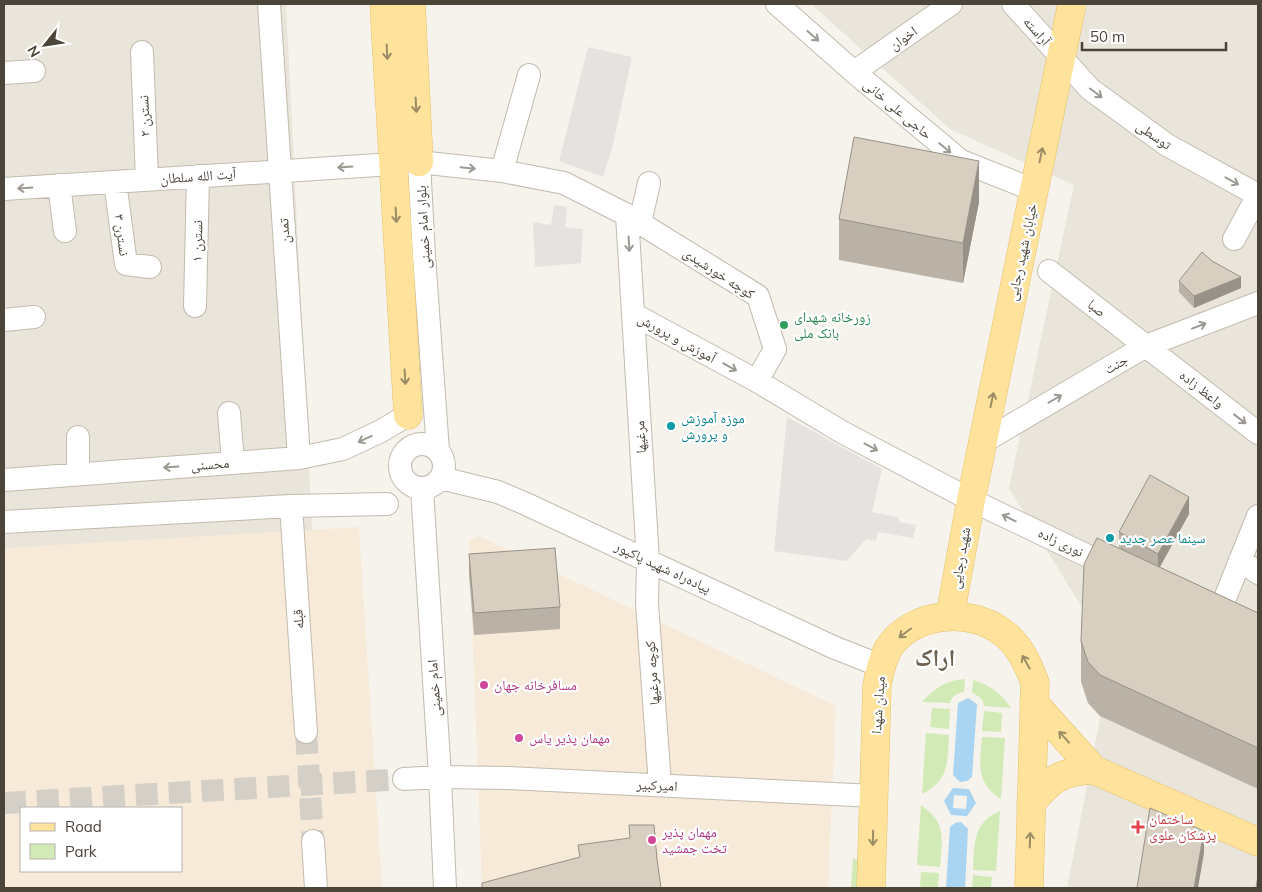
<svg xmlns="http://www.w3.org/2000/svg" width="1262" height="892" font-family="Mulish,'Noto Naskh Arabic',sans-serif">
  <rect width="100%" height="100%" fill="#f6f3ec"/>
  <path fill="#eae5da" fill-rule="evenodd" d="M4 4H286L330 888H4ZM21 808H181V871H21Z
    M811 4H1258V888H1067L1112 657 1009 488 1074 185 950 129Z"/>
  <path fill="#f7ead8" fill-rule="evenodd" d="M359 527 382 888H4V548ZM21 808H181V871H21Z
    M479 536 836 706 828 888H482L469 541Z"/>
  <path fill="#d2eab5" d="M965 679 964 692C957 693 952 696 950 703L922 702C936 687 945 681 965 679Z
    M973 680C990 685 1001 693 1011 708L984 706 982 699 972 692Z
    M932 708 950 709 949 729 930 727Z
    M984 711 1002 713 1001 732 982 731Z
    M926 733 949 735C947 762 950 780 922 794Z
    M982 737 1005 738 1001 799C975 782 980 764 982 737Z
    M921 805C947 823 942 839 940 867L917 865Z
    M1000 811 996 871 973 870C975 843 972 823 1000 811Z
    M853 858 863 862 859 888H851Z
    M921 872 939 873 938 888H920Z
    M973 875 992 877 991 888H972Z"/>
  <path fill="#e5e3e0" d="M588 47 632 57 612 149 603 177 559 161Z
    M554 205 567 207 565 227 583 229 581 263 535 267 533 222 551 225Z
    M787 417 882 469 872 512 898 517 899 522 916 525 913 538 878 532 876 541 866 539 847 561 774 551Z"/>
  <path fill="#a9d4f2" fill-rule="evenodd" d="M968 698 977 704 972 777 967 781 960 782 953 775 958 703Z
    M953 788 969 789 976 803 967 816 951 815 944 801ZM954 795 967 796 966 809 953 808Z
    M961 822 968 829 965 888H946L950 827 955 823Z"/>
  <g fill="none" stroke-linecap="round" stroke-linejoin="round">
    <path stroke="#d4d0c8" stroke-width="22" stroke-dasharray="22 11" stroke-linecap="butt" d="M306 732 313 841
      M4 803 404 779"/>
    <g stroke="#c2bbae" stroke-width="24">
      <path id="minor" d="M269 4 299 458
        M777 4 854 72 961 161 1034 190
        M1013 4 1090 89 1167 145 1258 195
        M142 52 147 180
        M854 72 951 4
        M4 73 34 71
        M502 171 529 75
        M115 182 126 264 150 267
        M59 185 65 231
        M4 189 393 164
        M627 215 758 296 775 349 757 381
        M640 223 649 183
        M1234 239 1258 195
        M1049 271 1258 433
        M195 306 198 176
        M633 314 648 561 647 603 660 785
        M4 320 34 317
        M229 413 233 462
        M983 442 1146 346 1258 303
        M400 466a22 22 0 1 1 44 0a22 22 0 1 1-44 0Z
        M438 451 424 256 419 162 502 171 564 183 627 215 633 314 757 381 842 432 971 500 1115 569
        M78 473V437
        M441 478 498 492 526 504 833 647 881 666
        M4 480 299 458 343 449 381 431 408 415
        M422 489 440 777 445 888
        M291 506 306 732
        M4 522 291 506 387 504
        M1240 560 1258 573
        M1217 618 1258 516
        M404 779 440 777 508 778 874 796
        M313 841 316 888"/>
    </g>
    <g stroke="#e6c16a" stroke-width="29">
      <path id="major" d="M384 4 408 415
        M411 4 419 162
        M950 616 971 500 1072 4
        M1034 703 1094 770
        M1031 803C1052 778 1062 771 1094 770L1258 842
        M871 888 877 686C879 673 882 661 888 649 911 612 969 607 1002 632 1019 644 1028 664 1035 683L1029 888"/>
    </g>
    <use href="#minor" stroke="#fff" stroke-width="22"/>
    <use href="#major" stroke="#ffe39c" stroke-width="28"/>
  </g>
  <path fill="#bab2a6" d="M979 202 963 283 839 260V219Z
    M1179 281 1241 288 1194 308 1179 292Z
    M1189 514 1160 567 1258 613V789L1100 716 1088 703 1081 682V641L1119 548V532Z
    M469 554 560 607V629L474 635 469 576Z"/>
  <path fill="#979187" d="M979 161V202L963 283V243Z
    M1241 277V288L1194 308V296Z
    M1189 497V514L1158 570V554Z
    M1204 831V853L1198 888H1194Z"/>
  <path fill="#d8cfc1" stroke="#979187" d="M854 137 979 161 963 243 839 219Z
    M1202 252 1212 261 1241 277 1194 296 1179 281Z
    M1150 475 1189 497 1158 554 1119 532Z
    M1097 538 1258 613V748L1100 675 1088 662 1081 641 1084 564Z
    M555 548 560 607 474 613 469 554Z
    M1150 808 1204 831 1194 888H1137Z
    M629 825H654L657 859 661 888H482V883L580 857 578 845 630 838Z
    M1258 875V888H1256Z"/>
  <defs><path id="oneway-shaft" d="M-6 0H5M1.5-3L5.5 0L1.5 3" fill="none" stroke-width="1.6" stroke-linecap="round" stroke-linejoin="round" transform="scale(1.25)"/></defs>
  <g stroke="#9c9892">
    <use href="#oneway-shaft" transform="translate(813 36) rotate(41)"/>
    <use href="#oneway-shaft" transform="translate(1096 93) rotate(37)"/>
    <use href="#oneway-shaft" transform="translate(945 148) rotate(40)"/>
    <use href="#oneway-shaft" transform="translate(345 167) rotate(176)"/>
    <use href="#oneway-shaft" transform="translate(468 168) rotate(6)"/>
    <use href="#oneway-shaft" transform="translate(1232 181) rotate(29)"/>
    <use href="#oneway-shaft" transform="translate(25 188) rotate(176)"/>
    <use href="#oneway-shaft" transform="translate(629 244) rotate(87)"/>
    <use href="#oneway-shaft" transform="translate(1199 326) rotate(-21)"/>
    <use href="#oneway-shaft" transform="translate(730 367) rotate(29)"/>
    <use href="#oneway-shaft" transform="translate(1055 399) rotate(-30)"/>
    <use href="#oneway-shaft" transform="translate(1240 419) rotate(38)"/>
    <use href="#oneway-shaft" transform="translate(365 439) rotate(155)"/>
    <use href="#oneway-shaft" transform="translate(871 447) rotate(28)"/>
    <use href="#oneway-shaft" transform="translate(171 467) rotate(176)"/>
    <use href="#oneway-shaft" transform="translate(1009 518) rotate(-154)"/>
  </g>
  <g stroke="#9c8c66">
    <use href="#oneway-shaft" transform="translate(387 52) rotate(87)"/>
    <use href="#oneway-shaft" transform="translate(416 105) rotate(87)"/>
    <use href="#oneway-shaft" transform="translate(1041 155) rotate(-78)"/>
    <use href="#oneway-shaft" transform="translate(396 215) rotate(87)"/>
    <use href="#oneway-shaft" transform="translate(405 377) rotate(87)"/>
    <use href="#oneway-shaft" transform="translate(992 400) rotate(-78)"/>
    <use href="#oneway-shaft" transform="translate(905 633) rotate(143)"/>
    <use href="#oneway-shaft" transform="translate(1026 662) rotate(-119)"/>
    <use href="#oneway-shaft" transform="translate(1064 737) rotate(-132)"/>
    <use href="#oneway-shaft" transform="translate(873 838) rotate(91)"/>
    <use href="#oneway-shaft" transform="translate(1030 840) rotate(-88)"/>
  </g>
  <circle fill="#2e9e5b" stroke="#fff" stroke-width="2" cx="784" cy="325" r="5"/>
  <g fill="#0f9aa8" stroke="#fff" stroke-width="2">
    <circle cx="671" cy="426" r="5"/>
    <circle cx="1110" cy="538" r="5"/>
  </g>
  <g fill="#d1479c" stroke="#fff" stroke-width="2">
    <circle cx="484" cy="685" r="5"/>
    <circle cx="519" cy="738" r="5"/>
    <circle cx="652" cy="840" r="5"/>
  </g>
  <path fill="#e0444e" stroke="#fff" stroke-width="2" d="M1135.5 819.5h5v5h5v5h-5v5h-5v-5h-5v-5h5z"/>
  <g text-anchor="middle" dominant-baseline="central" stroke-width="4.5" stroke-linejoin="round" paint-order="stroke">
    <g font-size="14" fill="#4b4439" stroke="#fff">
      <text transform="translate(1037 31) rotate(49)">آراسته</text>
      <text transform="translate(903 38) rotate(-35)">اخوان</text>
      <text transform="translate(898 109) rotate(40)">حاجی علی خانی</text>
      <text transform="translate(144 116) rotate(-92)">نسترن ۲</text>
      <text transform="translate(1154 135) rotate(35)">توسطی</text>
      <text transform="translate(198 176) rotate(-4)">آیت الله سلطان</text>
      <text transform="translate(423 227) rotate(-93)">بلوار امام خمینی</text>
      <text transform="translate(284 231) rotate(-94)">تمدن</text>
      <text transform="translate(122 235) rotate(83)">نسترن ۳</text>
      <text transform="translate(197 241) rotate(-89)">نسترن ۱</text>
      <text transform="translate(1022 252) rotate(-78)">خیابان شهید رجایی</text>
      <text transform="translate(719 273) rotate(33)">کوچه خورشیدی</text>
      <text transform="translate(1097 308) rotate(38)">صبا</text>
      <text transform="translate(677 338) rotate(29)">آموزش و پرورش</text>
      <text transform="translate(1116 364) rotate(-30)">جنت</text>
      <text transform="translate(1202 389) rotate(38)">واعظ زاده</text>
      <text transform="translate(640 437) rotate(-93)">مرغیها</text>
      <text transform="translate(210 464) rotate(-4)">محسنی</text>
      <text transform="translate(1061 542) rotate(26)">نوری زاده</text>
      <text transform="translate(960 558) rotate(-80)">شهید رجایی</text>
      <text transform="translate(663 567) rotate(25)">پیاده‌راه شهید پاکپور</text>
      <text transform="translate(298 619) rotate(-94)">قبله</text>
      <text transform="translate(652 673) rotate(-94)">کوچه مرغیها</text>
      <text transform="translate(434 688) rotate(-94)">امام خمینی</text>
      <text transform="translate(878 705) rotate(-86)">میدان شهدا</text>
      <text transform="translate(657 785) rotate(3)">امیرکبیر</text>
    </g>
    <g font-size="14" fill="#27864d" stroke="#fff" text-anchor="start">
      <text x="794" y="317">زورخانه شهدای<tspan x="794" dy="16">بانک ملی</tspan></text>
    </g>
    <g font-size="14" fill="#0d838f" stroke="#fff" text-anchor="start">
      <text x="681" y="418">موزه آموزش<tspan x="681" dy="16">و پرورش</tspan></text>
      <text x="1120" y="538">سینما عصر جدید</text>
    </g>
    <g font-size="14" fill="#b23c85" stroke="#fff" text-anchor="start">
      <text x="494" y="685">مسافرخانه جهان</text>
      <text x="529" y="738">مهمان پذیر یاس</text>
      <text x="662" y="832">مهمان پذیر<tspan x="662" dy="16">تخت جمشید</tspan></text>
    </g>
    <g font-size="14" fill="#be3a42" stroke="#fff" text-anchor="start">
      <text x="1149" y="819">ساختمان<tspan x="1149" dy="16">پزشکان علوی</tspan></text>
    </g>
    <g font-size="24" font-weight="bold" fill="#6e6250" stroke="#fff">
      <text x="935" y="657">اراک</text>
    </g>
  </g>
  <rect width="1262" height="892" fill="none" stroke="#4b4439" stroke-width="10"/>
  <rect x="20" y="807" width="162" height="65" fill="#ffffff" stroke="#b7b4b0"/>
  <rect x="30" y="823" width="25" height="8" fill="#ffe39c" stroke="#b7b4b0"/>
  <text x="65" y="832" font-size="15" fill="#4b4439">Road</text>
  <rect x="30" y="844" width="25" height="15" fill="#d2eab5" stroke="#b7b4b0"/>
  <text x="65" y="857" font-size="15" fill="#4b4439">Park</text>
  <g transform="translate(45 45) rotate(240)" stroke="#ffffff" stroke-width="4" paint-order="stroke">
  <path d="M0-4L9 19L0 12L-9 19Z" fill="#4b4439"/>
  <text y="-8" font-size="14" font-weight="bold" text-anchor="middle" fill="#4b4439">N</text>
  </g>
  <path d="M1082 42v8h144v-8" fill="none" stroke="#4b4439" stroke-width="2.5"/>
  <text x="1090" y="42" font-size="15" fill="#4b4439" stroke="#ffffff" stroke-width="4" paint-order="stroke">50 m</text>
</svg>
